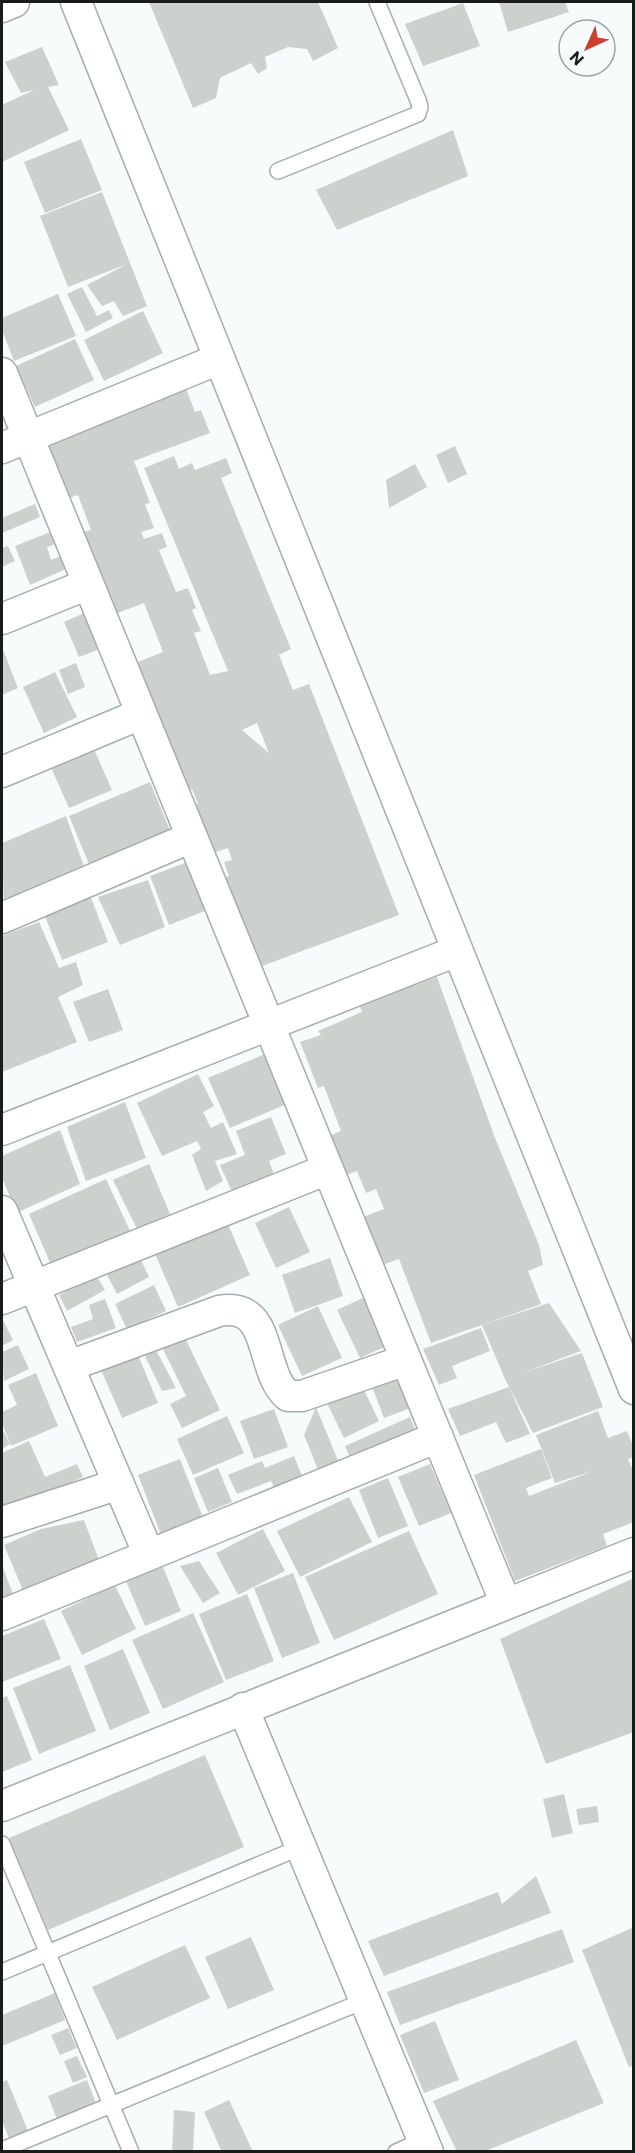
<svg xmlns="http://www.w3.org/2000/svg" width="635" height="2153" font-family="Commissioner,sans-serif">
  <rect width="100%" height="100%" fill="#f6fcfc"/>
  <path fill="#ccd1ce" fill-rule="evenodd" d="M149 2H318L338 48 313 61 307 49 288 47 265 57 267 68 258 74 251 63 220 78 216 98 193 108Z
    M499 2H565L569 12 508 32Z
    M463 3 480 46 423 66 405 24Z
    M42 47 59 85 48 87 69 130 2 162V105L34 90 21 93 5 62Z
    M453 130 468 176 337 230 316 190Z
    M81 139 102 190 45 213 24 162Z
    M102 192 147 306 123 316 114 301 102 306 87 285 127 264 68 287 40 216Z
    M82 287 97 316 109 310 113 318 86 332 67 294Z
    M58 294 76 336 14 361 2 330V318Z
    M143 311 163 353 104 381 84 340Z
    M75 339 94 380 35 407 16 366Z
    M185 386 195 412 201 410 210 433 134 461 150 503 145 504 154 528 141 532 144 539 162 533 167 547 159 550 176 592 188 588 196 608 192 610 201 631 194 633 210 675 228 671 144 468 174 456 179 469 192 463 195 470 226 458 232 473 221 478 291 649 279 655 293 690 309 684 399 915 254 969 220 880 229 876 224 862 232 860 228 848 213 853 189 807 198 804 192 789 187 791 152 697 144 700 130 665 163 652 144 603 107 617 104 584 84 532 91 530 78 495 66 499 36 442ZM257 723 269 753 242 730Z
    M455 446 467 474 448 483 436 455Z
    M415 464 427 487 389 508 386 480Z
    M35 504 40 517 2 533V518Z
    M53 531 58 543 47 547 51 560 63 555 68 568 30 585 15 546Z
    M8 546 15 561 2 567V548Z
    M89 611 103 648 79 657 64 622Z
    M2 647 18 688 2 695Z
    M76 663 85 687 68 694 59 670Z
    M55 672 77 717 44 733 23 687Z
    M93 747 112 790 69 808 50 765Z
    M150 782 172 835 91 869 69 816Z
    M66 816 86 872 4 905 2 843Z
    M193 860 210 909 169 925 150 876Z
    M148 880 165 927 120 945 98 897Z
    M90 895 108 942 62 960 44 914Z
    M39 922 59 968 76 962 83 985 58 997 77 1042 2 1072V936Z
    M437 977 495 1138 539 1245 543 1265 528 1271 541 1304 431 1343 399 1259 382 1265 363 1217 384 1209 376 1189 366 1193 357 1171 341 1177 326 1137 341 1131 324 1086 318 1088 300 1042 321 1035 318 1031 362 1012 359 1005Z
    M108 989 123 1030 89 1042 73 1002Z
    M272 1051 294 1101 230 1128 208 1078Z
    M198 1074 214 1106 203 1112 211 1128 223 1122 237 1154 215 1161 223 1181 206 1191 192 1155 201 1149 197 1141 162 1156 137 1103Z
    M125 1102 146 1158 86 1181 67 1127Z
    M271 1117 286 1154 269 1161 275 1177 233 1194 220 1165 245 1155 236 1131Z
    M60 1130 80 1184 16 1213 2 1177V1156Z
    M149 1164 170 1214 137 1229 113 1180Z
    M106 1179 130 1231 51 1265 29 1214Z
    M289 1207 310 1252 276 1268 255 1223Z
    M227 1222 250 1275 178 1307 155 1254Z
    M140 1258 149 1277 117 1294 107 1275Z
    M330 1258 343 1296 295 1313 282 1275Z
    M96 1275 105 1290 67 1311 59 1295Z
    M154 1285 166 1311 127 1329 115 1304Z
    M367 1296 389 1345 360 1358 337 1310Z
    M105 1299 116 1328 77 1342 71 1327 93 1319 89 1305Z
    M549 1303 581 1351 525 1372 582 1353 603 1407 533 1433 505 1379 482 1325Z
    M318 1306 342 1358 302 1376 278 1325Z
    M2 1318 13 1340 2 1346Z
    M481 1328 490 1351 452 1366 457 1378 439 1385 423 1349Z
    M185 1338 220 1410 182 1428 170 1404 186 1396 163 1349Z
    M18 1345 29 1369 4 1381 2 1352Z
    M156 1350 176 1388 162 1391 145 1356Z
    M138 1355 158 1403 122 1418 101 1370Z
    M36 1373 58 1426 11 1446 2 1423V1412L17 1405 8 1385Z
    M398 1373 411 1408 384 1418 371 1384Z
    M361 1384 379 1421 344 1438 326 1401Z
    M509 1387 530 1434 506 1443 496 1422 460 1436 448 1409Z
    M316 1407 339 1463 319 1472 304 1435Z
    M274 1409 288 1447 254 1459 240 1421Z
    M598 1411 608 1438 627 1431 634 1448V1457L628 1459 634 1473V1522L603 1534 607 1546 515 1581 474 1475 541 1449 552 1478 526 1488 529 1496 593 1471 555 1483 536 1435Z
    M227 1416 244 1453 193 1475 177 1439Z
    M410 1417 417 1433 352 1462 345 1446Z
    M2 1428 10 1444 2 1449Z
    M29 1441 45 1477 77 1464 83 1477 2 1512V1453Z
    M294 1456 304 1481 276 1492 271 1481 237 1494 228 1475 262 1461 265 1468Z
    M180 1459 205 1523 163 1540 138 1475Z
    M430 1464 451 1513 419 1526 398 1477Z
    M218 1468 232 1502 208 1512 194 1478Z
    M388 1478 408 1526 378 1538 359 1490Z
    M349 1497 372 1542 300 1577 277 1531Z
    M84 1520 99 1560 24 1593 4 1545 41 1529Z
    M263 1529 285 1571 238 1595 216 1553Z
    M409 1531 438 1594 334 1640 305 1577Z
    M199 1561 220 1593 203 1603 180 1566Z
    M2 1565 15 1599 2 1603Z
    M163 1567 181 1611 145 1626 126 1581Z
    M293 1573 320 1643 282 1658 254 1588Z
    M634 1578V1732L546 1764 500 1639Z
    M115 1585 136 1629 82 1655 61 1611Z
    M247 1594 274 1661 226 1680 199 1614Z
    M193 1613 224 1682 163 1709 132 1640Z
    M44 1619 61 1659 2 1682V1636Z
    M123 1649 150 1713 110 1730 84 1666Z
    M70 1665 96 1731 39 1754 13 1688Z
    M7 1696 32 1760 2 1772V1698Z
    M205 1755 244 1847 48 1930 9 1838Z
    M564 1794 573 1833 552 1838 543 1799Z
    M597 1806 599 1822 579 1825 576 1809Z
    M536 1876 551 1913 384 1976 368 1941 498 1892 502 1904Z
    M632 1928 634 2066 629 2067 582 1950Z
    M562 1929 574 1962 400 2025 387 1992Z
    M251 1937 274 1990 228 2009 205 1957Z
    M185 1945 210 1998 117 2040 92 1987Z
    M55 1993 65 2020 2 2046V2015Z
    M435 2021 459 2080 424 2093 400 2035Z
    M68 2028 77 2048 60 2055 51 2035Z
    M576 2040 604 2103 483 2152H457L433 2101Z
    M77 2056 87 2077 73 2083 64 2061Z
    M7 2080 28 2131 9 2139 2 2120V2082Z
    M87 2080 97 2106 58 2122 48 2096Z
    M229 2100 253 2152H222L204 2112Z
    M174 2110 195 2112 193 2152H172Z"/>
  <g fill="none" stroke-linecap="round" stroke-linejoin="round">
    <g stroke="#a7acac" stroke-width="18">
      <path id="lane" d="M278 171 418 114 420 107 418 100 377 2
        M2 1844 131 2152
        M2 1972 301 1847
        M2 2150 366 2000
        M396 2152 423 2140"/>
    </g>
    <g stroke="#a7acac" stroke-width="33">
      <path id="street" d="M76 2 634 1389
        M2 7 14 2
        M2 373 506 1604
        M2 448 219 359
        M2 619 88 584
        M2 772 141 714
        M2 918 192 837
        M2 1130 457 951
        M2 1211 149 1555
        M2 1299 328 1169
        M69 1366 219 1311C274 1301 258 1370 288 1396H302L406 1360
        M2 1522 119 1484
        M2 1615 438 1437
        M243 1708 428 2152
        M2 1806 634 1553"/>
    </g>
    <use href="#lane" stroke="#fff" stroke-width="15"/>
    <use href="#street" stroke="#fff" stroke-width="30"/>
  </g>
  <rect width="635" height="2153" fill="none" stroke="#1a1c1c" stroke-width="6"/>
  <g transform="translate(587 48) rotate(225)"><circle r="28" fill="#f6fcfc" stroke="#9ea2a2" stroke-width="1.5"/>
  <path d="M0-4.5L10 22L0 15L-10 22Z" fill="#cc3f2f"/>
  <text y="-9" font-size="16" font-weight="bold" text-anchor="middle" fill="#1a1c1c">N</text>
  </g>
</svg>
